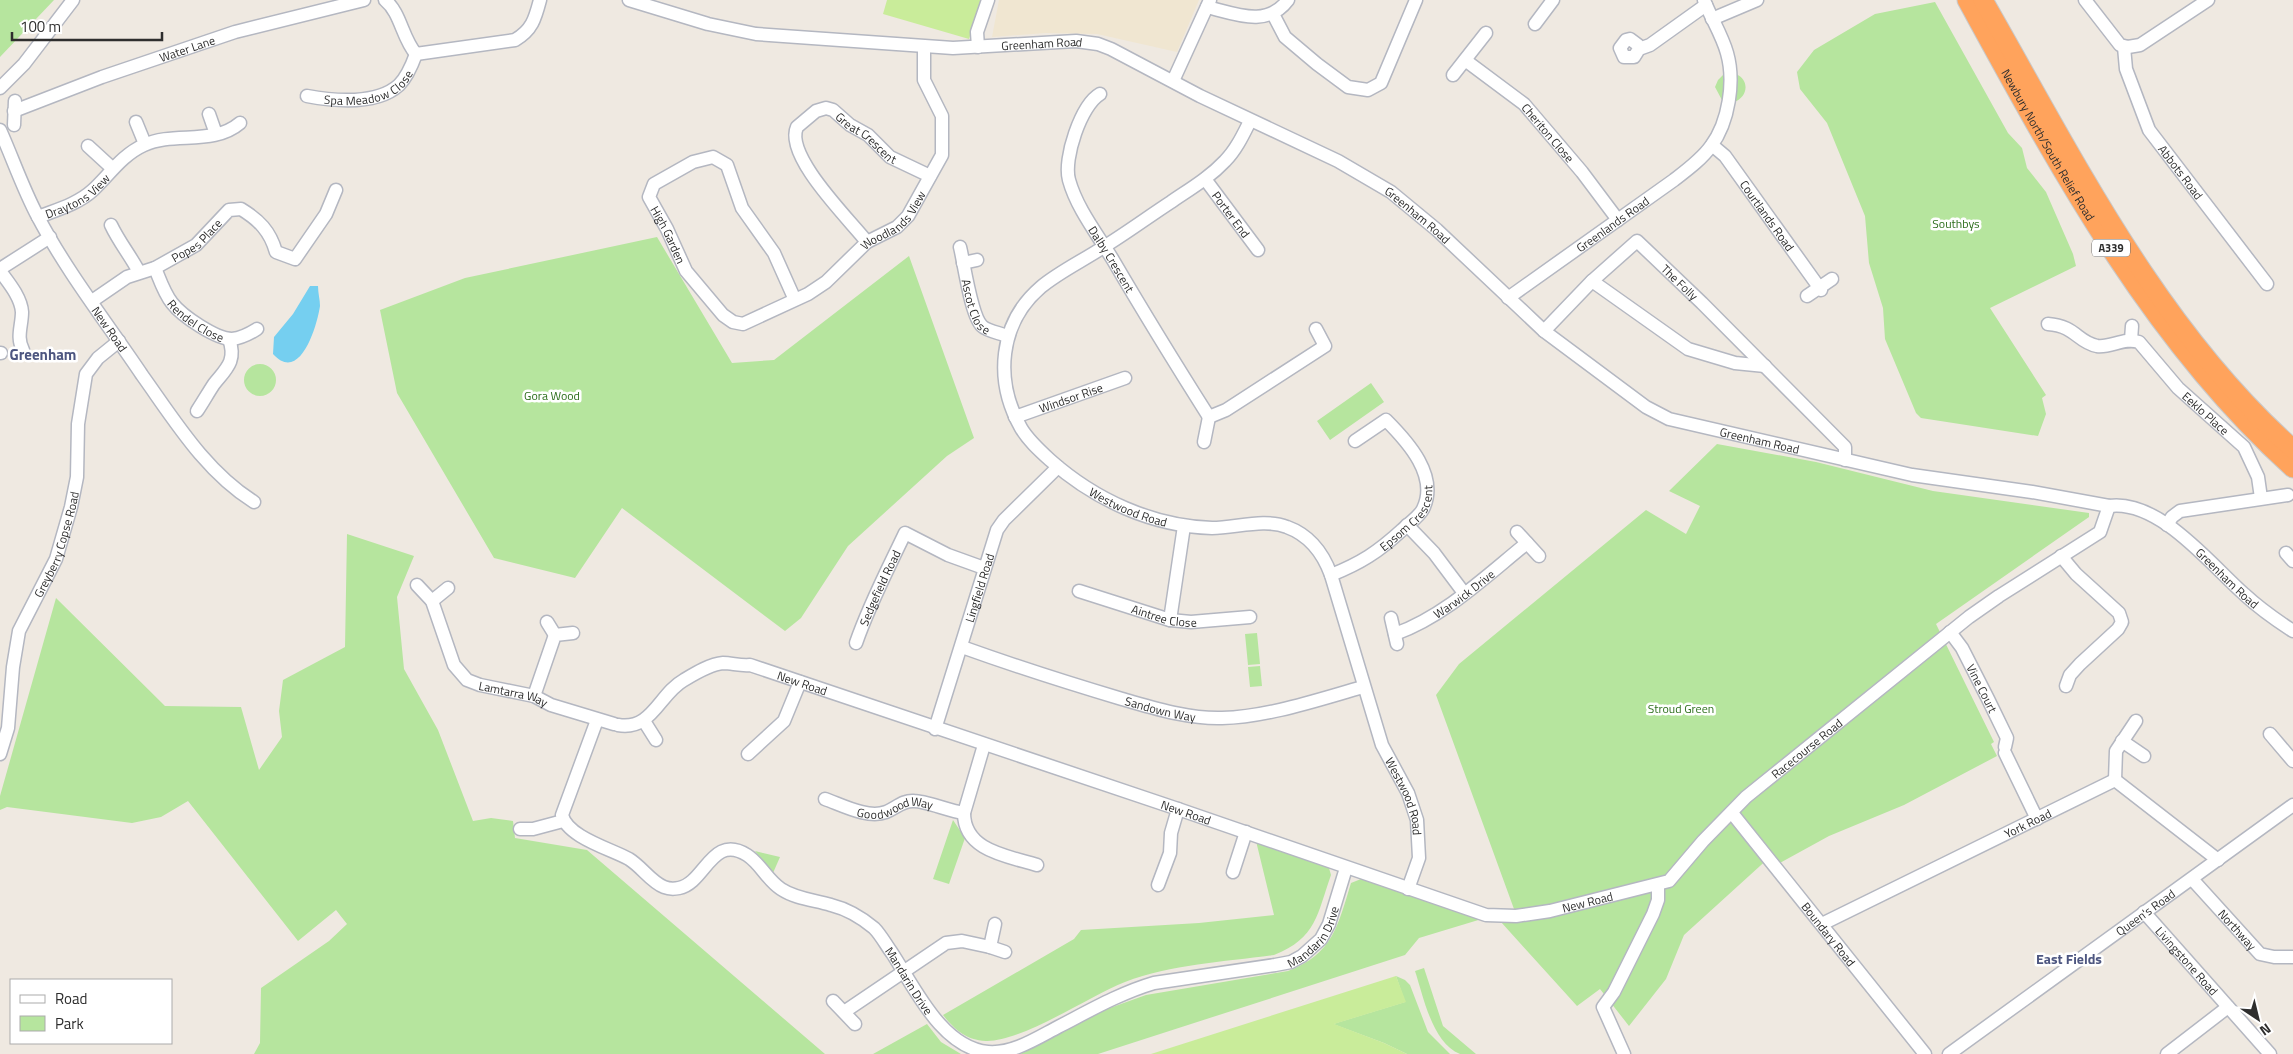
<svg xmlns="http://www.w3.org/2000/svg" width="2293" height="1054" font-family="'Titillium Web',sans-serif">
  <rect width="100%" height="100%" fill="#efe9e1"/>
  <path fill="#f0e6d1" d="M999 0H1199L1177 52 1097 34 1046 33 992 37Z"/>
  <path fill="#b6e59e" d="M0 0H54L0 57Z
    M1935 2 2008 133 2022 148 2027 168 2046 192 2073 254 2076 266 1990 308 2046 395 2042 398 2046 414 2038 436 1921 418 1916 413 1885 339 1883 308 1869 263 1865 216 1827 123 1800 89 1797 72 1814 50 1875 14Z
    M1725 73 1723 102 1715 87 1718 80Z
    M1736 74C1750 80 1748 97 1734 102Z
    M657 237 732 363 774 360 909 256 974 438 947 456 848 546 801 618 785 631 622 508 575 578 494 558 397 393 380 310 465 278Z
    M244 380a16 16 0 1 1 32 0a16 16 0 1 1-32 0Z
    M1371 383 1384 402 1330 440 1317 421Z
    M1717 444 1816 462 1933 491 2089 513V517L1936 624 1994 742 1991 744 1997 756 1904 805 1829 836 1778 864 1771 856 1684 935 1666 979 1629 1026 1600 989 1577 1006 1501 922 1514 909 1436 695 1459 664 1646 510 1686 534 1700 506 1669 491Z
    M347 534 414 556 397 597 404 669 438 730 473 821 491 818 513 821 515 838 587 850 825 1054H254L260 1043 261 988 329 941 347 924 336 910 298 941 188 801 161 817 132 823 7 807 0 810V796L56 598 165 706 241 707 259 770 282 737 279 711 283 680 345 647Z
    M1257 633 1260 664 1248 665 1245 634Z
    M1260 666 1262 686 1250 687 1248 667Z
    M953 820 965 838 949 884 933 879Z
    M1256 841 1329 868 1331 875C1317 914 1317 938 1274 955 1225 962 1172 964 1125 982 1089 996 1022 1042 986 1041 966 1040 955 1030 943 1015L1074 939 1081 930 1199 923 1274 915Z
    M755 851 780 857 773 873Z
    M1361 879 1485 918 1419 938 1405 955 1098 1054H1020L1107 1009 1146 995 1288 971C1333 954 1338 925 1351 883Z
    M1424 968 1443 1026 1476 1054C1471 1054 1464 1054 1460 1054 1432 1043 1423 995 1415 971Z
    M1396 976 1405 980 1410 985 1428 1032 1450 1054H1407L1384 1043 1333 1024 1405 1002Z
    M927 1024 941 1042 961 1054H873Z"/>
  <path fill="#c9ec9a" d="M887 0H982L969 39 883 14Z
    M1396 976 1406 1002 1334 1024 1384 1043 1407 1054H1151Z"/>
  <path fill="#75cff0" d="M310 286H318C318 293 320 300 320 306 317 326 300 384 273 354L274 337 293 314Z"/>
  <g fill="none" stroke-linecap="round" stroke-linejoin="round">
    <g stroke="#b4b7c1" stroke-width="15">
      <g id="minor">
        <path d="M385 0C401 13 402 38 416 54"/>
        <path id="s1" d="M629 0 708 24 756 34 953 48 1076 41 1098 44 1111 49 1200 96 1338 161 1391 192 1437 230 1544 331 1646 407 1669 419 1912 475 2032 492 2109 506C2159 499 2210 564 2244 594 2259 608 2276 620 2293 631"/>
        <path d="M2085 0 2120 45 2128 47 2140 45 2208 0"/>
        <path d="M1207 7C1236 14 1267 28 1288 0"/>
        <path d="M1273 14 1285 37 1317 64 1348 87 1368 90 1381 83 1416 0"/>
        <path d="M1712 19 1757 0"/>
        <path d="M1535 24 1553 0"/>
        <path d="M978 47 977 32 988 0"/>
        <path id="s2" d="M2124 47 2126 69 2149 130 2267 284"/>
        <path d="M1639 49 1638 45 1630 39 1626 40 1620 48 1624 57H1634L1639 49 1650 45 1706 5"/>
        <path d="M416 54 515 40C532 30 535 19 540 0"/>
        <path id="s3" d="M1465 60 1524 104 1582 172 1618 220"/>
        <path d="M1453 75 1486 33"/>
        <path d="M1173 81 1210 0"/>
        <path d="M0 88 24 64 73 0"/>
        <path id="s4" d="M1100 94C1081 105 1063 159 1069 180 1077 209 1098 235 1113 260 1144 313 1176 365 1209 417L1226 410 1325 346 1316 329"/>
        <path id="s5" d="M307 96C334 101 377 105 399 85 407 77 412 65 416 54"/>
        <path id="s6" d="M14 111 102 77 235 32 364 0"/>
        <path d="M209 114 216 134"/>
        <path id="s7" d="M1250 121C1243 135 1236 150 1225 161 1209 178 1190 189 1171 202 1148 217 1125 234 1102 248 1082 261 1059 272 1041 287 999 323 994 380 1021 428 1028 440 1039 450 1050 460 1095 500 1152 526 1212 528 1236 528 1264 518 1287 527 1309 535 1323 553 1331 575L1382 745 1408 793 1417 820 1419 858 1408 889"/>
        <path d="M136 122 145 144"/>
        <path d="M14 125 15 101"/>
        <path id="s8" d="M0 130C13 159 23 189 38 217 67 272 107 323 142 375 175 421 205 471 254 502"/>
        <path id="s9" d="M1712 145 1725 156 1821 290"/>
        <path d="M88 146 112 168"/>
        <path id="s10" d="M1205 179 1258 250"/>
        <path id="s11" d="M38 217C56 210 78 204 93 190 110 174 122 155 144 145 174 131 213 146 240 123"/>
        <path d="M111 225C119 242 130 255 139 272"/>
        <path id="s12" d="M867 242C850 220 784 156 797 127L816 111 826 108 833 110 850 125 868 135 890 157 930 176"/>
        <path id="s13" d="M960 247C964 263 971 316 982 326 987 331 1000 333 1007 336"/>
        <path d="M963 263 977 260"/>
        <path id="s14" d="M155 268C160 280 164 293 172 303 182 316 216 339 232 339 242 338 249 334 257 329"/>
        <path d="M0 269 50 237"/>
        <path d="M0 271C8 282 21 297 22 312 22 326 16 337 23 350"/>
        <path d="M1592 281 1688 349 1735 363 1765 366"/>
        <path d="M1807 296 1832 279"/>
        <path id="s15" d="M1508 298 1674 180C1687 170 1702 159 1711 146 1729 122 1735 81 1727 53 1722 35 1711 18 1704 0"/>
        <path id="s16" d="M795 300 774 253 742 208 727 165 713 157 693 162 654 184 649 197 667 229 686 271 723 315 733 322 743 324 808 294 826 282 867 242 897 227 908 216 942 155V116L924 80V47"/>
        <path id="s17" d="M92 301 127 277 155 268 196 245 229 210 241 209C259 220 270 231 276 252L295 259 326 214 336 190"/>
        <path id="s18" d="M2048 324C2076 326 2077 342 2097 346 2111 348 2124 337 2139 342L2178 388 2244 447 2258 477 2261 498"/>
        <path id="s19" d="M1544 331 1592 281 1637 241 1702 303 1845 447V460"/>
        <path d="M2131 340 2132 326"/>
        <path d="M0 353H1"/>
        <path d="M197 411C203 402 208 393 214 384 226 369 237 361 229 339"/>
        <path id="s20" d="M1015 417 1125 378"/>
        <path d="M1204 442 1209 417"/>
        <path d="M1407 525 1434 553 1464 593"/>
        <path d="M2167 525 2172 517 2180 511 2288 495"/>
        <path d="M1517 532 1539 556"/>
        <path d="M2286 553 2293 561"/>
        <path d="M2061 556 2076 574 2119 613 2122 622 2118 629 2080 664 2070 675 2066 686"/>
        <path id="s21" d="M1331 575C1361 563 1378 552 1402 530 1408 524 1419 517 1423 509 1439 476 1408 442 1386 420L1355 441"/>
        <path id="s22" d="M417 585 432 601 454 665 467 680 480 685 534 696 551 705 614 724"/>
        <path id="s23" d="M1079 591 1170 620 1191 622 1250 617"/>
        <path d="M432 601 448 588"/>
        <path d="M1391 618 1397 644"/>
        <path d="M1170 620 1184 526"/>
        <path d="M547 622 555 635"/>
        <path id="s24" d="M1950 632 1962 648 1988 699 2007 738 2005 747"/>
        <path id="s25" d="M1395 634C1445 616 1486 576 1527 543"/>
        <path id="s26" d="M856 643C869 605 888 569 905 533L948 555 984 568"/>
        <path id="s27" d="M962 647C1015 666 1068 683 1122 699 1154 708 1188 719 1222 718 1268 717 1320 699 1363 687"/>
        <path d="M534 696 555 635 573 633"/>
        <path id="s28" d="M597 720 562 815C567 837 611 849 629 859 642 867 651 882 664 887 669 889 674 889 679 888 705 883 712 833 747 855 761 864 767 880 781 889 796 899 815 900 831 905 847 909 862 918 874 928 881 935 886 945 892 953 915 988 942 1048 988 1052 1013 1054 1037 1038 1058 1027 1089 1011 1120 993 1154 983L1275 965 1291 962 1302 956 1321 939 1329 924 1346 868"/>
        <path d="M644 721 656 740"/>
        <path id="s29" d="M618 725C652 731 659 694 684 680 694 674 710 664 723 663 732 663 740 666 750 665L1178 809 1486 915 1516 916 1550 911 1669 881 1703 841 1746 797 1969 617 1999 596 2100 532 2109 506"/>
        <path id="s30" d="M935 729 997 530 1004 520 1058 467"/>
        <path d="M2270 734 2293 761"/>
        <path d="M2122 741 2144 756"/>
        <path d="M984 745 964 813C964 851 1008 856 1037 865"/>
        <path d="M2005 753 2037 819"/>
        <path id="s31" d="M0 754 8 728 13 667 19 631 56 559 71 507 77 477 78 424 86 374 98 358 119 341"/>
        <path d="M748 754 784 721 800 682"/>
        <path d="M2115 780 2218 860"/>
        <path d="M2115 780 2116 751 2136 721"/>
        <path id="s32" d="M825 799C842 805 868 819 886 812 896 808 903 800 914 801 926 801 949 811 964 813"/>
        <path id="s33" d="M1732 813 1925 1054"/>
        <path d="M520 829H533L563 821"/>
        <path d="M1233 872 1246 832"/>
        <path id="s34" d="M2192 879 2260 954 2274 957H2293"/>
        <path d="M1158 885 1170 853 1171 833 1178 809"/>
        <path id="s35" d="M2144 912 2270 1054"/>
        <path d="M995 924 990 947 1005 952"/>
        <path id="s36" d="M1822 924 2115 780"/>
        <path d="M833 1001 855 1024"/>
        <path d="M844 1012 946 943 962 941 990 947"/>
        <path d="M1624 1054 1603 1007 1614 992 1653 914 1658 900V885"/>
        <path id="s37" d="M1949 1054 2293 805"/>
        <path d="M2167 1054 2228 1007"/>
      </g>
    </g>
    <g stroke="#c9c9c9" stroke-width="21">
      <g id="highway">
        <path id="s38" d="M1967 0C2058 166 2150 339 2293 468"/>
        <path d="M1983 0C2072 155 2157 329 2293 449"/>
      </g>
    </g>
    <use href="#minor" stroke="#fff" stroke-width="12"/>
    <use href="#highway" stroke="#ffa35c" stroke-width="19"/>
  </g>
  <g text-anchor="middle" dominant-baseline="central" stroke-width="5" stroke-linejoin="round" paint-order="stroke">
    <rect fill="#fff" stroke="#6d6d6d" stroke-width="1" x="2092" y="239.5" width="38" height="17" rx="4"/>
    <g font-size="11" font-weight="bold" fill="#2e2e2e">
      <text x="2111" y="248">A339</text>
    </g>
    <g font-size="12" fill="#2e2e2e" stroke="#fff">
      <text stroke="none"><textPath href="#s1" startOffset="418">Greenham Road</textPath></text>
      <text stroke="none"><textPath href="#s6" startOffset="184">Water Lane</textPath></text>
      <text stroke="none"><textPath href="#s5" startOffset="65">Spa Meadow Close</textPath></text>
      <text stroke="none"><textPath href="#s3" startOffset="111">Cheriton Close</textPath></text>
      <text stroke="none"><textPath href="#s12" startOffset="225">Great Crescent</textPath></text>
      <text stroke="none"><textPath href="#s38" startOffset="166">Newbury North/South Relief Road</textPath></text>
      <text stroke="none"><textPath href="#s2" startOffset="140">Abbots Road</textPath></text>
      <text stroke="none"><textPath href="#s11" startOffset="45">Draytons View</textPath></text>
      <text stroke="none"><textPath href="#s10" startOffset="44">Porter End</textPath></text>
      <text stroke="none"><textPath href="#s1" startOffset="838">Greenham Road</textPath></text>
      <text stroke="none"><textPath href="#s9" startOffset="90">Courtlands Road</textPath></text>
      <text stroke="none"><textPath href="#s16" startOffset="596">Woodlands View</textPath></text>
      <text stroke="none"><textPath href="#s15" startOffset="128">Greenlands Road</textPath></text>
      <text stroke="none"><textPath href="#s16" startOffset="290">High Garden</textPath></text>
      <text stroke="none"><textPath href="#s17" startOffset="122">Popes Place</textPath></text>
      <text stroke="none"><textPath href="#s4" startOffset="185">Dalby Crescent</textPath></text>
      <text stroke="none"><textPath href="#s19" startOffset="189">The Folly</textPath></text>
      <text stroke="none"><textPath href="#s13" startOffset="62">Ascot Close</textPath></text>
      <text stroke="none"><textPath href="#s14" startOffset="69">Rendel Close</textPath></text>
      <text stroke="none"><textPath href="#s8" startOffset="228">New Road</textPath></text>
      <text stroke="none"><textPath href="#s20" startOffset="59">Windsor Rise</textPath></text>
      <text stroke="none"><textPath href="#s18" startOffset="195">Eeklo Place</textPath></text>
      <text stroke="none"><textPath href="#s1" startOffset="1256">Greenham Road</textPath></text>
      <text stroke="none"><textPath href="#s7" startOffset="561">Westwood Road</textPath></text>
      <text stroke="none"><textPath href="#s21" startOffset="98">Epsom Crescent</textPath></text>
      <text stroke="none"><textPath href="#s31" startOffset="220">Greyberry Copse Road</textPath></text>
      <text stroke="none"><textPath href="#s1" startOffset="1755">Greenham Road</textPath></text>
      <text stroke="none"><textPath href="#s26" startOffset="60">Sedgefield Road</textPath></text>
      <text stroke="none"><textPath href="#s30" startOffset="148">Lingfield Road</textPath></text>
      <text stroke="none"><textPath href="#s25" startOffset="80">Warwick Drive</textPath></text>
      <text stroke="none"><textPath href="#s23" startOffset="89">Aintree Close</textPath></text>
      <text stroke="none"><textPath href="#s29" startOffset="209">New Road</textPath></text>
      <text stroke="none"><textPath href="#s24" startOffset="65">Vine Court</textPath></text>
      <text stroke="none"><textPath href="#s22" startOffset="158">Lamtarra Way</textPath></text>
      <text stroke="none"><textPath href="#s27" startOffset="208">Sandown Way</textPath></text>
      <text stroke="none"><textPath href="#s29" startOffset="1310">Racecourse Road</textPath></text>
      <text stroke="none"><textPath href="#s7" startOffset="1025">Westwood Road</textPath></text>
      <text stroke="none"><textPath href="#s32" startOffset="74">Goodwood Way</textPath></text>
      <text stroke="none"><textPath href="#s29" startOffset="614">New Road</textPath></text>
      <text stroke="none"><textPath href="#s36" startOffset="229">York Road</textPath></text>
      <text stroke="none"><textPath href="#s29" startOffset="1034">New Road</textPath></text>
      <text stroke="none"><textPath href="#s37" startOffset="242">Queen's Road</textPath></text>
      <text stroke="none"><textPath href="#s34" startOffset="68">Northway</textPath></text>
      <text stroke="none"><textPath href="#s28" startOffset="1006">Mandarin Drive</textPath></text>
      <text stroke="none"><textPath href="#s33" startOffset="155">Boundary Road</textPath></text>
      <text stroke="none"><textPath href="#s35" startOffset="65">Livingstone Road</textPath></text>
      <text stroke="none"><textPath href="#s28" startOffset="541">Mandarin Drive</textPath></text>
    </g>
    <g font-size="12" fill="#2c6e1b" stroke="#fff">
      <text x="1956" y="223">Southbys</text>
      <text x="552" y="395">Gora Wood</text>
      <text x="1681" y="708">Stroud Green</text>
    </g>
    <g font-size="14" font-weight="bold" fill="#4d5680" stroke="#fff">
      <text x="2069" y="958">East Fields</text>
    </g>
    <g font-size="15" font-weight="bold" fill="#4d5680" stroke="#fff">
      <text x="43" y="354">Greenham</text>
    </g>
  </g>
  <rect x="10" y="979" width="162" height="65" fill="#ffffff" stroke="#ababab"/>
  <rect x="20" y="995" width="25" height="8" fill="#ffffff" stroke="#ababab"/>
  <text x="55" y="1004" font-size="15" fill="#2e2e2e">Road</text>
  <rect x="20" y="1016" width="25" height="15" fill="#b6e59e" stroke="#ababab"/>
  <text x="55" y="1029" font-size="15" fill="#2e2e2e">Park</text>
  <g transform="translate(2258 1019) rotate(145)" stroke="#ffffff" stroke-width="4" paint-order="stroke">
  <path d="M0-4L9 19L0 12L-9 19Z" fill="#2e2e2e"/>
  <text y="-8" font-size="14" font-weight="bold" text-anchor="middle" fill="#2e2e2e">N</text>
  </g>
  <path d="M12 32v8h150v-8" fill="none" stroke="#2e2e2e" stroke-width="2.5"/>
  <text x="20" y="32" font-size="15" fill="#2e2e2e" stroke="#ffffff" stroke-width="4" paint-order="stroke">100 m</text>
</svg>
